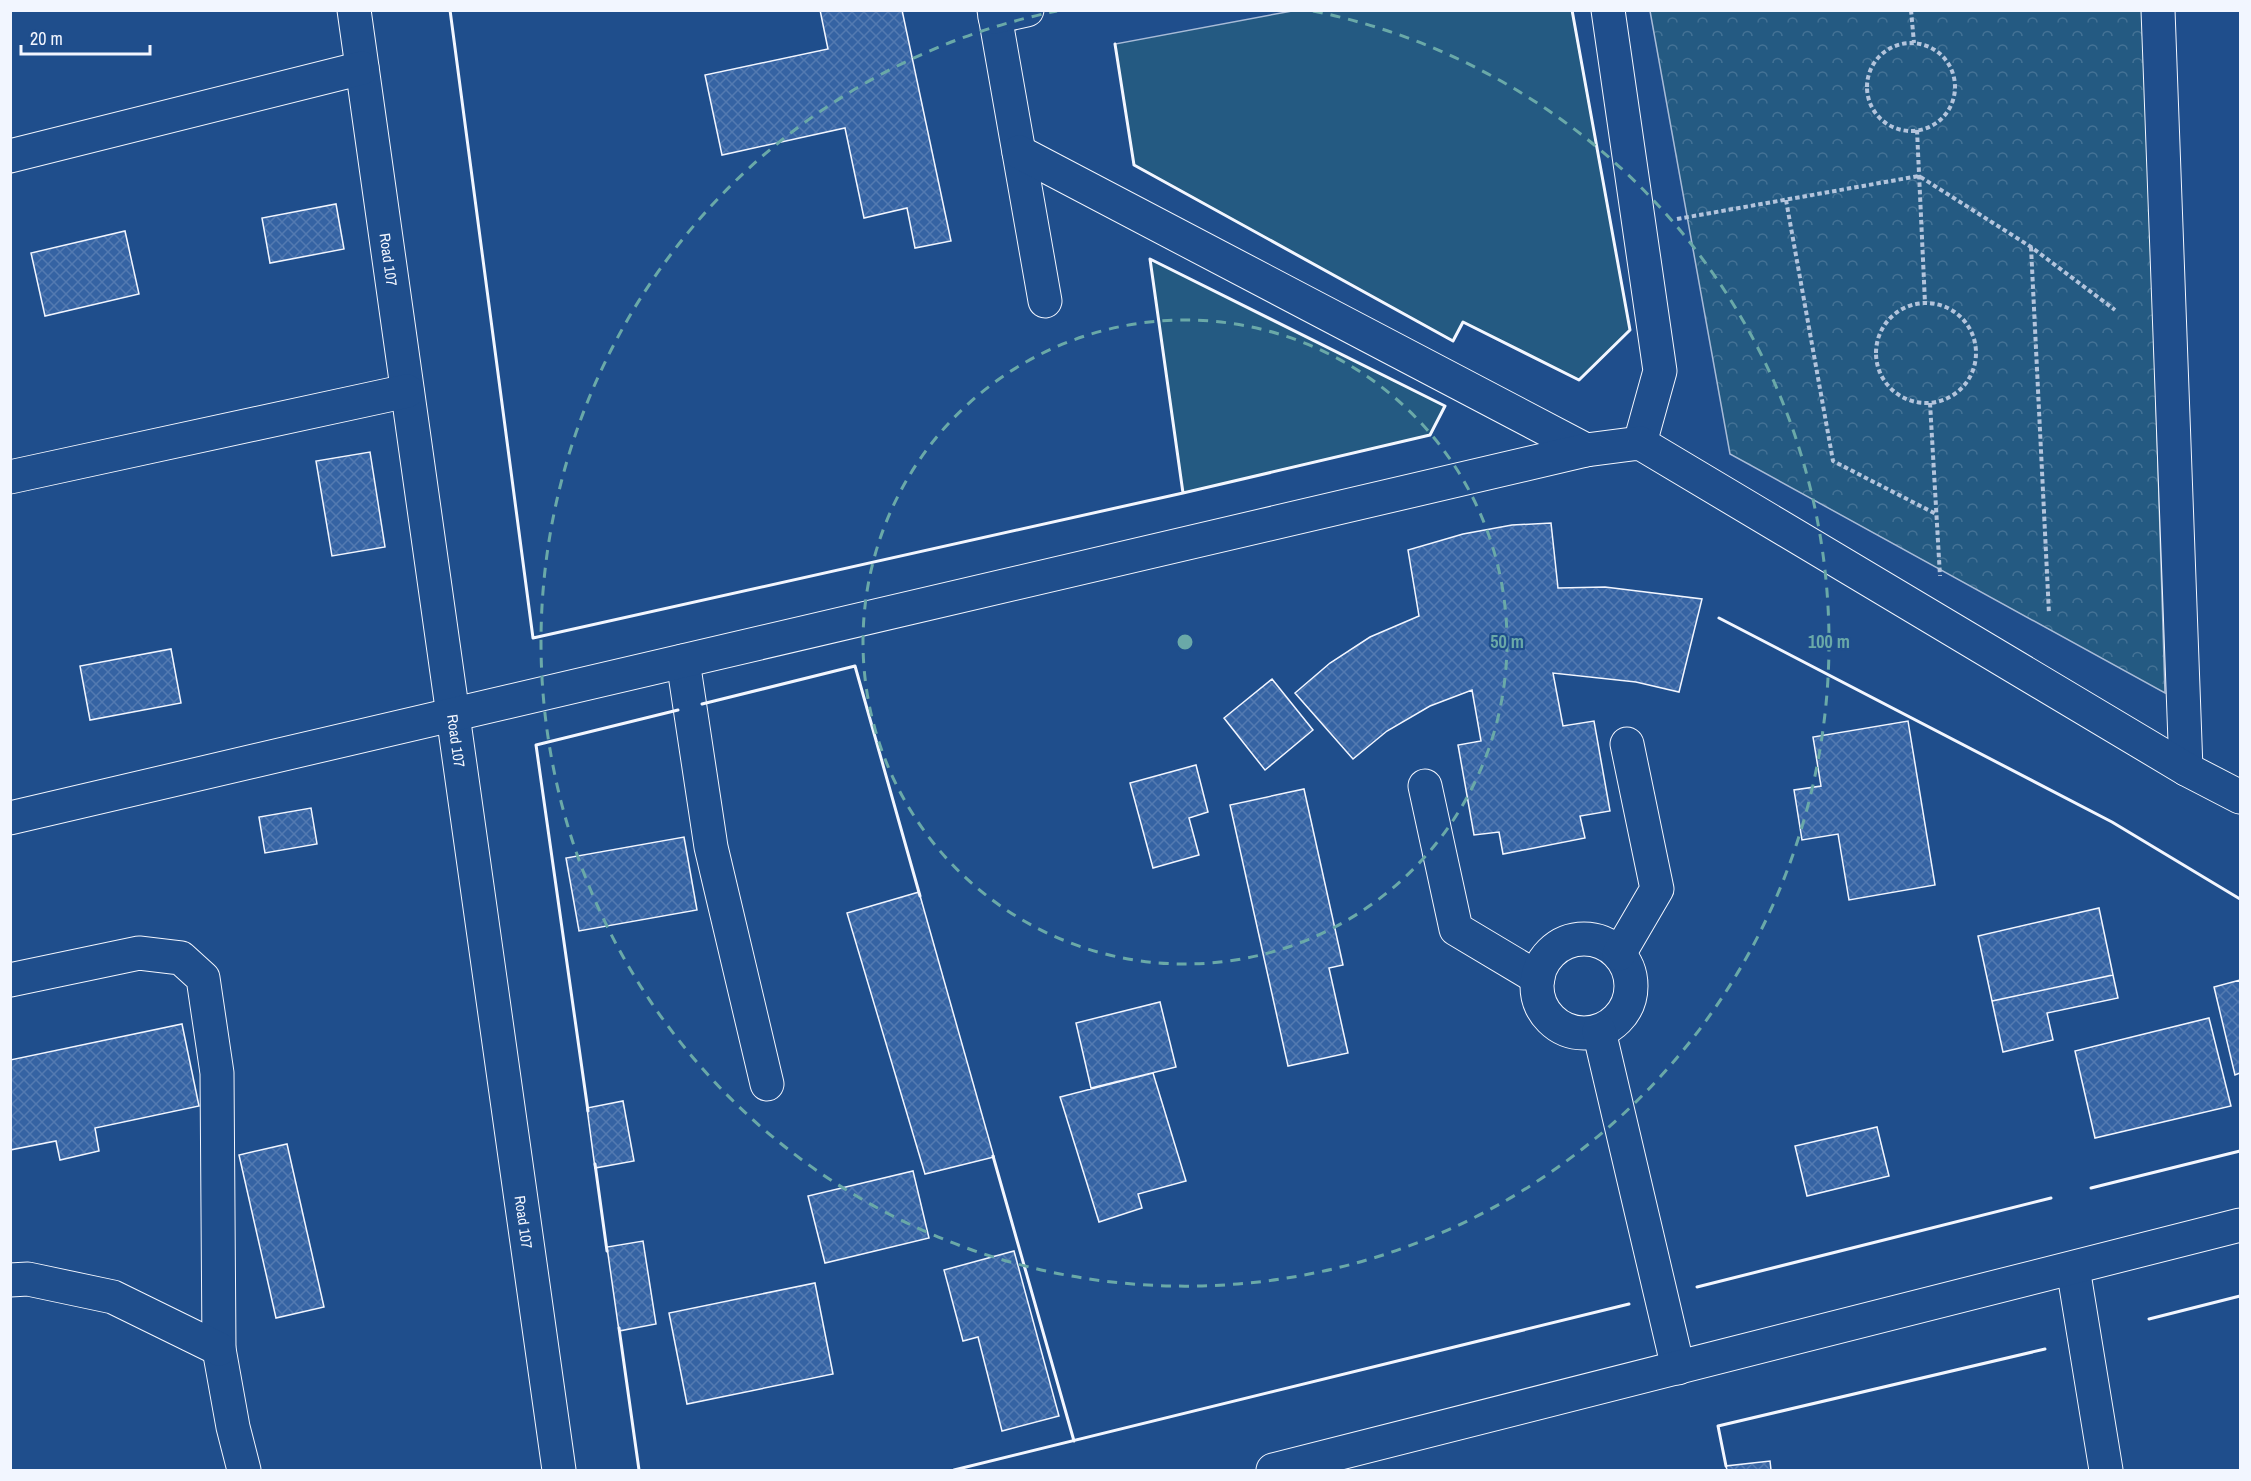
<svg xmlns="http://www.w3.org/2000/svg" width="2251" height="1481" font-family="'Archivo Narrow',sans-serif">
  <defs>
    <pattern id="park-crowns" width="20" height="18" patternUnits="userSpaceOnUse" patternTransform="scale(1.5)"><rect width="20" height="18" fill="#245a82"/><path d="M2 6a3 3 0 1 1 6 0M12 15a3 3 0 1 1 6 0" fill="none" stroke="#447295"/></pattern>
    <pattern id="building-cross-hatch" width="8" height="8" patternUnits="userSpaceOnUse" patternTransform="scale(1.5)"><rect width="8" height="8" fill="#3563a3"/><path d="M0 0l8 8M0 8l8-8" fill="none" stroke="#537ab1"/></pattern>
  </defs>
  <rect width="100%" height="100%" fill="#1f4e8c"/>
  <path fill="#245a82" stroke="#a8bbd7" stroke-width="1.5" d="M1292 11H1572L1630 330 1579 380 1463 322 1453 341 1134 165 1115 44Z
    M1150 259 1445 406 1430 435 1183 493Z"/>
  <path fill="url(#park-crowns)" stroke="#a8bbd7" stroke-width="1.5" d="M1650 11H2144L2165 693 1730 454Z"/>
  <path fill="url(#building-cross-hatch)" stroke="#f2f6ff" stroke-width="1.5" d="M820 10H902L951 241 915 248 907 208 864 218 845 128 722 155 705 75 828 49Z
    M336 204 344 249 270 263 262 218Z
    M125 231 139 294 45 316 31 253Z
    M370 452 385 547 332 556 316 461Z
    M1551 523 1558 588 1605 587 1702 599 1679 692 1636 682 1553 673 1563 726 1594 721 1610 811 1580 816 1585 838 1503 854 1499 832 1474 835 1458 745 1481 741 1472 690 1430 706 1387 731 1353 759 1295 693 1330 663 1370 637 1419 616 1408 550 1463 534 1512 525Z
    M171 649 181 703 90 720 80 666Z
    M1272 679 1313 730 1265 770 1224 718Z
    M1908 721 1935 885 1849 900 1838 834 1802 840 1794 790 1821 786 1813 737Z
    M1196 765 1208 812 1189 818 1199 855 1153 868 1130 783Z
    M1304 789 1343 965 1329 968 1348 1053 1288 1066 1230 805Z
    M311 808 317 844 265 853 259 817Z
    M684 837 697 910 579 931 566 858Z
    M919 892 994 1157 925 1174 847 913Z
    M2099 908 2113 975 1992 1001 1978 936Z
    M2113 975 2118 998 2047 1013 2053 1040 2003 1052 1992 1001Z
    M2240 980V1073L2235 1075 2214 987Z
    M1160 1002 1176 1067 1091 1088 1076 1023Z
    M2209 1018 2231 1106 2095 1138 2075 1051Z
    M182 1024 199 1106 95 1128 99 1151 60 1160 56 1141 10 1150V1060Z
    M1153 1073 1186 1181 1138 1194 1142 1208 1099 1222 1060 1097Z
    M623 1101 634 1161 595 1168 587 1108Z
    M1877 1127 1889 1176 1807 1196 1795 1146Z
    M287 1144 324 1307 276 1318 239 1155Z
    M913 1171 929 1238 825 1263 808 1196Z
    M643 1241 656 1324 619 1331 607 1247Z
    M1014 1251 1059 1416 1002 1431 978 1337 963 1341 944 1270Z
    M815 1283 833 1374 687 1404 669 1313Z
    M1770 1461 1771 1470H1727L1726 1466Z"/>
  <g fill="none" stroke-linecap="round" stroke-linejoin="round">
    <g stroke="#f2f6ff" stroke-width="35">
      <g id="minor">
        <path id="s1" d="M354 10 559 1470"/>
        <path d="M994 10 1045 301"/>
        <path d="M1608 10 1660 371 1640 443"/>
        <path d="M2158 10 2186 769"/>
        <path d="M995 17 1027 10"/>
        <path d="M1019 152 1586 450"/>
        <path d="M10 156 362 68"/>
        <path d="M10 477 407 391"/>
        <path d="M683 661 711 847 767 1084"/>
        <path d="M1425 786 1456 929 1538 978"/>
        <path d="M10 818 1586 450 1640 443 2186 769 2240 797"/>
        <circle cx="1584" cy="986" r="47"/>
        <path d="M1619 954 1657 889 1627 744"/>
        <path d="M10 980 139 953 181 958 203 978 217 1073 219 1349 233 1427 244 1470"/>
        <path d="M1599 1031 1678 1368"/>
        <path d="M2073 1268 2106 1470"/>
        <path d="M10 1280 28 1279 113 1297 219 1349"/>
      </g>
    </g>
    <g stroke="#f2f6ff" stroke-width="35">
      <path id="major" d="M1273 1470 2240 1225"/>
    </g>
    <path stroke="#b3c4dc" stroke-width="4" stroke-dasharray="4.5 3" stroke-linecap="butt" d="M1911 10 1914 43
      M1867 87a44 44 0 1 1 88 0a44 44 0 1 1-88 0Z
      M1917 130 1925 303
      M1786 200 1833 461 1936 514
      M1677 219 1919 176 2031 247 2115 310
      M2031 247 2049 614
      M1876 353a50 50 0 1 1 100 0a50 50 0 1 1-100 0Z
      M1930 403 1940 576"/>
    <use href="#minor" stroke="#1f4e8c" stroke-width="33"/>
    <use href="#major" stroke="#1f4e8c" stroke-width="33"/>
    <path stroke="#f2f6ff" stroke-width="3" d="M450 10 533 638 1183 493 1430 435 1445 406 1150 259 1183 493
      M1115 44 1134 165 1453 341 1463 322 1579 380 1630 330 1572 10
      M1719 618 2112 822 2240 899
      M702 704 855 666 920 896
      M588 1111 536 745 678 710
      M993 1156 1074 1441
      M595 1164 607 1251
      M2091 1188 2240 1151
      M1697 1287 2051 1198
      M2149 1319 2240 1296
      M619 1328 639 1470
      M1726 1466 1718 1426 2045 1349
      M954 1470 1629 1304"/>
  </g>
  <g fill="none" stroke="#6aa9a8" stroke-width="3" stroke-dasharray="10 8">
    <circle cx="1185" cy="642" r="322"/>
    <path d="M1313 11A644 644 0 1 1 1057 11"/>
  </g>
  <g text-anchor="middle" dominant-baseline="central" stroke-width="4.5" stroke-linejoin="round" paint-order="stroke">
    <g font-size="15" fill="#f2f6ff" stroke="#1f4e8c">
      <text stroke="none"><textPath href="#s1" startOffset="252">Road 107</textPath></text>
      <text stroke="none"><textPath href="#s1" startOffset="738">Road 107</textPath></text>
      <text stroke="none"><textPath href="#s1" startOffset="1224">Road 107</textPath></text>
    </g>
  </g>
  <circle cx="1185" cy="642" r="9" fill="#6aa9a8" stroke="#1f4e8c" stroke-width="3"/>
  <g font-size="18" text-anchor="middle" font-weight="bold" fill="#6aa9a8" stroke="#1f4e8c" stroke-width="4.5" stroke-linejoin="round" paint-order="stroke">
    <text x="1507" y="648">50 m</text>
    <text x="1829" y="648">100 m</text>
  </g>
  <rect width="2251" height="1481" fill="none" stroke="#f2f6ff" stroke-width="24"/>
  <path d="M21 45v9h129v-9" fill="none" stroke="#f2f6ff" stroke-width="3"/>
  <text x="30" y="45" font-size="18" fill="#f2f6ff" stroke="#1f4e8c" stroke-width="4.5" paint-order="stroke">20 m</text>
</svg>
